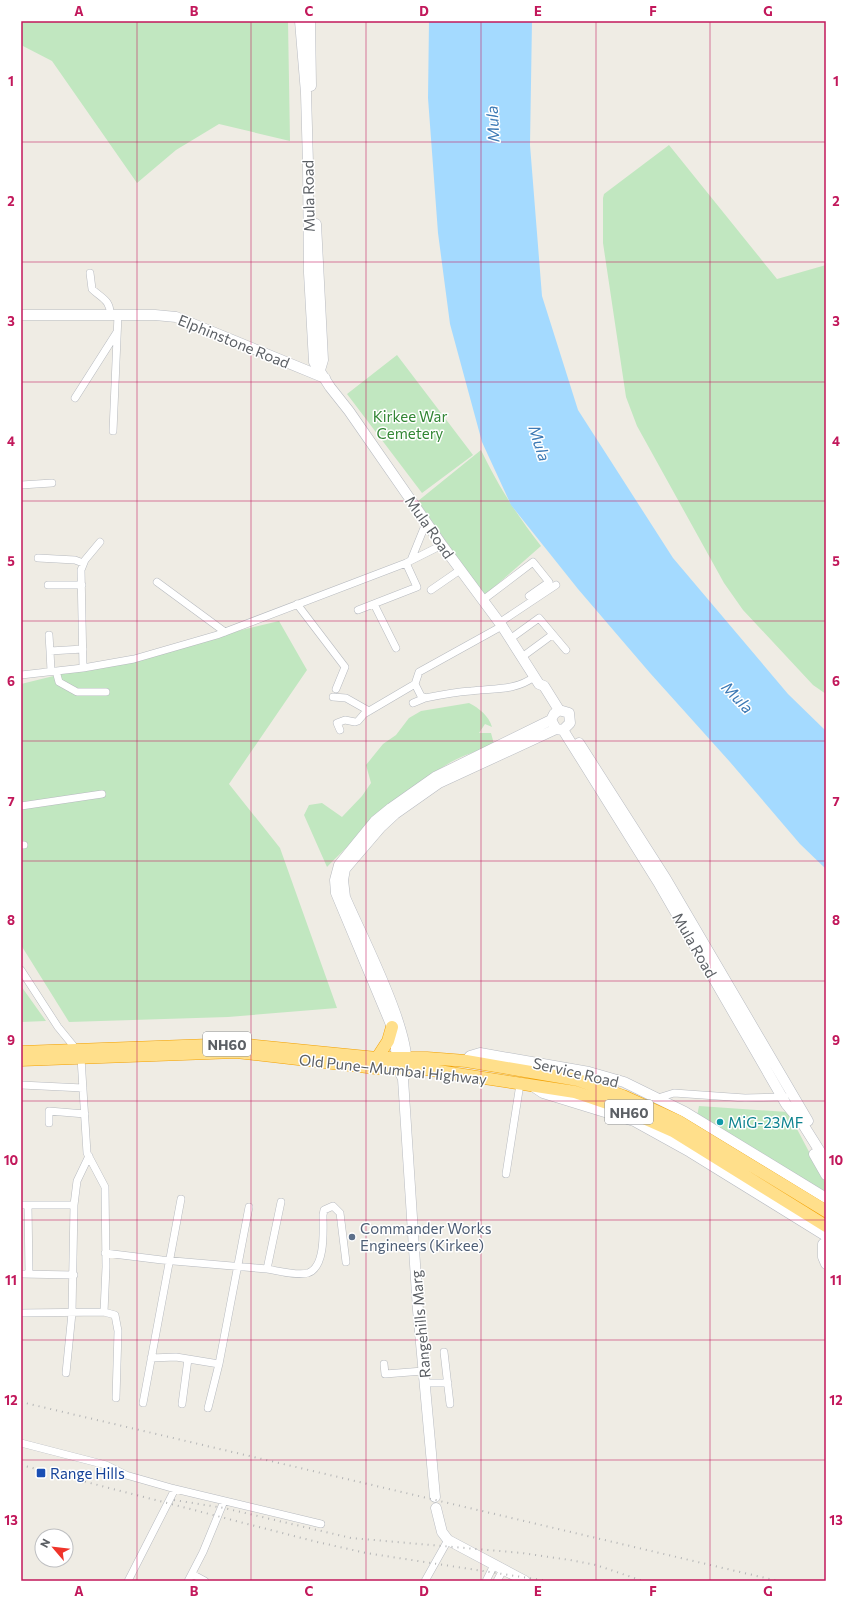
<svg xmlns="http://www.w3.org/2000/svg" width="847" height="1602" font-family="Commissioner,sans-serif">
  <rect width="100%" height="100%" fill="#efece4"/>
  <path fill="#c1e7c0" d="M21 21H288L290 141 219 124 176 150 137 183 52 61 21 45Z
    M669 145 777 279 826 265V694L813 685 743 610 724 583 637 426 626 397 603 243V198L604 194Z
    M397 355 473 455 422 493 347 394Z
    M481 450C499 487 516 514 541 546L484 596 418 501Z
    M279 621 307 670 229 784 280 848 337 1008 228 1017 69 1022 21 945V684Z
    M469 703C479 708 489 716 492 727L485 724 479 733H491L494 744C480 750 464 755 451 762 405 789 365 829 327 867L304 815 309 805 322 803 342 817 362 796 371 783 366 765 383 744 396 735 409 718 421 711Z
    M21 986 46 1021 21 1022Z
    M699 1106 788 1112 826 1184V1192L697 1116Z"/>
  <path fill="#a4daff" d="M429 21H532L530 145 542 296 578 410 673 558 788 694 826 731V869L800 844 730 762 650 673 578 589 511 505 482 442 450 324 438 233 428 98Z"/>
  <g fill="none" stroke-linecap="round" stroke-linejoin="round">
    <g stroke="#b7babf" stroke-width="8">
      <path id="street" d="M90 273 92 289C101 298 111 300 110 315
        M75 398 117 332
        M113 431 118 315
        M21 485 52 483
        M38 558 75 560 83 563
        M411 560 426 523
        M157 582 225 632
        M48 585H82
        M431 590 460 570
        M483 600 533 562 549 582 529 596
        M297 604 345 667 336 689
        M374 604 396 648
        M358 610 417 587 406 563
        M499 623 556 585
        M49 635 50 651 83 649
        M510 639 539 618 566 650
        M50 651 51 671
        M522 657 552 635
        M83 668 81 570 85 560 100 542
        M56 671 59 682 77 692H106
        M21 675 83 668 134 659 217 635 406 563 442 545
        M415 684 421 696 425 698C440 695 456 692 471 691 494 688 515 691 534 677
        M333 697 346 698 369 711
        M413 703 425 698
        M340 730 337 723 345 720 355 722 358 721 364 714 415 684 419 672 502 626
        M21 806 102 794
        M21 845H24
        M21 970 58 1027 76 1049
        M81 1058 87 1153 105 1187 106 1267 104 1312
        M21 1085 83 1088
        M658 1098 674 1093 745 1098 785 1097
        M49 1123V1111L85 1114
        M506 1174 520 1084
        M21 1205H74
        M28 1205 29 1274
        M105 1253 162 1260 267 1269 281 1202
        M267 1269C279 1271 297 1276 308 1273 326 1267 323 1229 323 1215L324 1210 333 1206 340 1213 346 1262
        M21 1274 74 1275
        M21 1313 104 1312 115 1315 118 1331 116 1398
        M444 1352 450 1404
        M151 1358 176 1357 219 1364
        M384 1364 385 1374 423 1371
        M66 1373 72 1313 74 1205 77 1181 89 1156
        M424 1383H448
        M143 1403 181 1199
        M182 1404 188 1359
        M208 1408 219 1364 249 1207
        M21 1443 106 1465 126 1475 175 1489 321 1524
        M192 1574 205 1581
        M128 1581 175 1489
        M188 1581 203 1552 224 1501
        M425 1581 448 1540
        M486 1581 494 1565
        M497 1581 503 1570"/>
    </g>
    <g stroke="#b8bbc1" stroke-width="11">
      <path id="secondary" d="M300 21 306 93 308 164 309 273 314 362 330 387 349 411 442 545 502 626 539 684 544 686 559 710 569 713 570 723 563 730 556 729 551 720 554 714 559 710
        M310 21 311 86
        M316 224 323 360 320 370
        M21 315H155L176 317 325 378
        M551 720 435 777 391 808 375 821 339 865 335 880 336 893 392 1027C398 1044 394 1063 403 1079 423 1052 358 929 345 897L343 880 345 869 381 827 395 814 439 783 556 729
        M563 730 658 882 786 1104 804 1126 826 1161
        M579 743 666 879 808 1121
        M466 1061 470 1056 480 1053 589 1072 624 1082 685 1112 826 1198
        M403 1079 418 1310 435 1497
        M534 1087 543 1093 634 1121 690 1152 826 1236
        M814 1154 826 1175
        M823 1244V1257L826 1264
        M436 1508 442 1532 448 1540 525 1581"/>
    </g>
    <g stroke="#f3a100" stroke-width="13">
      <path id="highway" d="M21 1052 237 1044 377 1058H427L466 1061 578 1080 623 1096 678 1121 826 1211
        M377 1058 388 1041 392 1027
        M21 1060 236 1052 376 1068 425 1069 575 1092 619 1107 673 1131 826 1226"/>
    </g>
    <use href="#street" stroke="#fff" stroke-width="7"/>
    <use href="#secondary" stroke="#fff" stroke-width="10"/>
    <use href="#highway" stroke="#ffdf8b" stroke-width="12"/>
    <path stroke="#b3b4b5" stroke-width="2" stroke-dasharray="1 5" stroke-linecap="butt" d="M21 1402 778 1581
      M21 1465 313 1541 366 1553 548 1581
      M174 1500 224 1508 351 1538 522 1553 570 1560 596 1565 643 1581"/>
  </g>
  <path fill="none" stroke="#c2185b" stroke-width="1" stroke-opacity="0.55" d="M137 21V1581M251 21V1581M366 21V1581M481 21V1581M596 21V1581M710 21V1581M21 142H826M21 262H826M21 382H826M21 501H826M21 621H826M21 741H826M21 861H826M21 981H826M21 1101H826M21 1220H826M21 1340H826M21 1460H826"/>
  <circle fill="#0f9aa8" stroke="#fff" stroke-width="1.5" cx="720" cy="1122" r="4"/>
  <circle fill="#5c6f8a" stroke="#fff" stroke-width="1.5" cx="352" cy="1237" r="4"/>
  <rect fill="#1a4fb4" stroke="#fff" stroke-width="1.5" x="36" y="1468" width="10" height="10" rx="2"/>
  <g text-anchor="middle" dominant-baseline="central" stroke-width="3" stroke-linejoin="round" paint-order="stroke">
    <g fill="#fff" stroke="#8d9093" stroke-width="1">
      <rect x="203" y="1032" width="48" height="24" rx="3"/>
      <rect x="605" y="1100" width="48" height="24" rx="3"/>
    </g>
    <g font-size="14" font-weight="bold" fill="#5c6065">
      <text x="227" y="1044">NH60</text>
      <text x="629" y="1112">NH60</text>
    </g>
    <g font-size="15" fill="#5c6065" stroke="#fff">
      <text transform="translate(308 196) rotate(-91)">Mula Road</text>
      <text transform="translate(234 341) rotate(22)">Elphinstone Road</text>
      <text transform="translate(430 527) rotate(55)">Mula Road</text>
      <text transform="translate(695 945) rotate(60)">Mula Road</text>
      <text transform="translate(393 1069) rotate(6)">Old Pune–Mumbai Highway</text>
      <text transform="translate(576 1072) rotate(13)">Service Road</text>
      <text transform="translate(420 1324) rotate(-95)">Rangehills Marg</text>
    </g>
    <g font-size="15" fill="#328634" stroke="#fff">
      <text x="410" y="416">Kirkee War<tspan x="410" dy="17">Cemetery</tspan></text>
    </g>
    <g font-size="15" fill="#0d838f" stroke="#fff" text-anchor="start">
      <text x="728" y="1122">MiG-23MF</text>
    </g>
    <g font-size="15" fill="#4e5e75" stroke="#fff" text-anchor="start">
      <text x="360" y="1228">Commander Works<tspan x="360" dy="17">Engineers (Kirkee)</tspan></text>
    </g>
    <g font-size="15" fill="#164399" stroke="#fff" text-anchor="start">
      <text x="50" y="1473">Range Hills</text>
    </g>
    <g font-size="16" font-style="italic" fill="#3d7ab5" stroke="#fff">
      <text transform="translate(492 124) rotate(-93)">Mula</text>
      <text transform="translate(540 443) rotate(72)">Mula</text>
      <text transform="translate(738 697) rotate(46)">Mula</text>
    </g>
  </g>
  <rect width="847" height="1602" fill="none" stroke="#ffffff" stroke-width="44"/>
  <g transform="translate(54 1548) rotate(298)"><circle r="19" fill="#ffffff" stroke="#bebfc1"/>
  <path d="M0-3L7 15L0 10L-7 15Z" fill="#ef342a"/>
  <text y="-6" font-size="11" font-weight="bold" text-anchor="middle" fill="#5c6065">N</text>
  </g>
  <rect x="22" y="22" width="803" height="1558" fill="none" stroke="#c2185b" stroke-width="1.5"/>
  <g font-size="13" text-anchor="middle" font-weight="bold" fill="#c2185b">
    <text x="79" y="16">A</text>
    <text x="194" y="16">B</text>
    <text x="309" y="16">C</text>
    <text x="424" y="16">D</text>
    <text x="538" y="16">E</text>
    <text x="653" y="16">F</text>
    <text x="768" y="16">G</text>
    <text x="11" y="86">1</text>
    <text x="836" y="86">1</text>
    <text x="11" y="206">2</text>
    <text x="836" y="206">2</text>
    <text x="11" y="326">3</text>
    <text x="836" y="326">3</text>
    <text x="11" y="446">4</text>
    <text x="836" y="446">4</text>
    <text x="11" y="566">5</text>
    <text x="836" y="566">5</text>
    <text x="11" y="686">6</text>
    <text x="836" y="686">6</text>
    <text x="11" y="806">7</text>
    <text x="836" y="806">7</text>
    <text x="11" y="925">8</text>
    <text x="836" y="925">8</text>
    <text x="11" y="1045">9</text>
    <text x="836" y="1045">9</text>
    <text x="11" y="1165">10</text>
    <text x="836" y="1165">10</text>
    <text x="11" y="1285">11</text>
    <text x="836" y="1285">11</text>
    <text x="11" y="1405">12</text>
    <text x="836" y="1405">12</text>
    <text x="11" y="1525">13</text>
    <text x="836" y="1525">13</text>
    <text x="79" y="1596">A</text>
    <text x="194" y="1596">B</text>
    <text x="309" y="1596">C</text>
    <text x="424" y="1596">D</text>
    <text x="538" y="1596">E</text>
    <text x="653" y="1596">F</text>
    <text x="768" y="1596">G</text>
  </g>
</svg>
